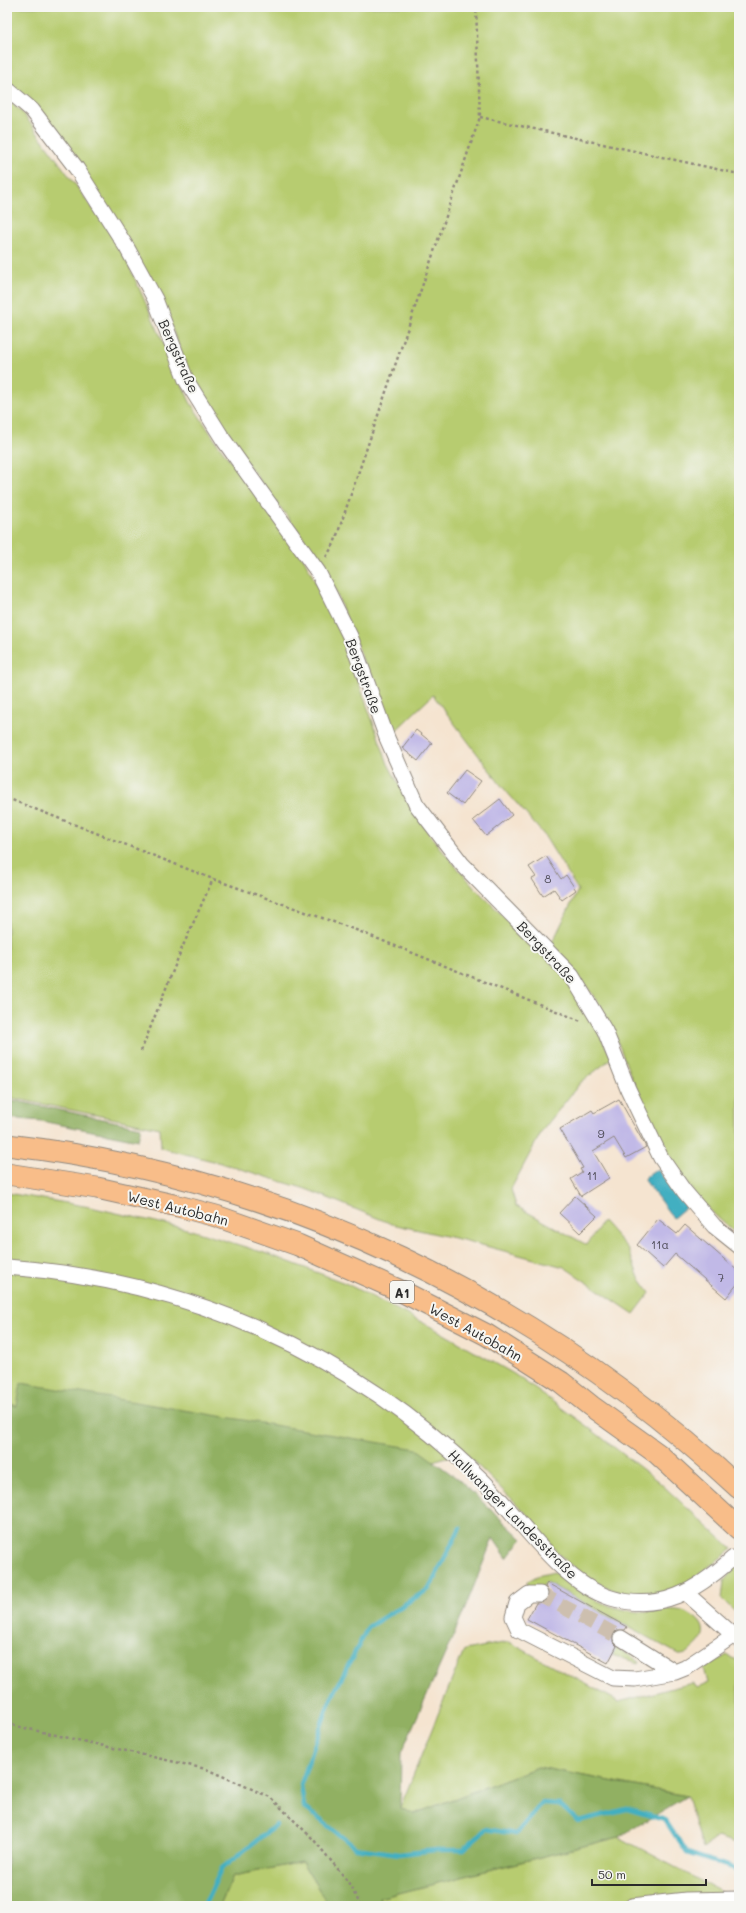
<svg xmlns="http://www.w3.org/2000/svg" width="746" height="1913" font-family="Mali,sans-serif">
  <rect width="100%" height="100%" fill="#f6f6f2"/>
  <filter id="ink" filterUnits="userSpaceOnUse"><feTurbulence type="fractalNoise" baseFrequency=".025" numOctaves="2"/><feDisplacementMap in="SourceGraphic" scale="8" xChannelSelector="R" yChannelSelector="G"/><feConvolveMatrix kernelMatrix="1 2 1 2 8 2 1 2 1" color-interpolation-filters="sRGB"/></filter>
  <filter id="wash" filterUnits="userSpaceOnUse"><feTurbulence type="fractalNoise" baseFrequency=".012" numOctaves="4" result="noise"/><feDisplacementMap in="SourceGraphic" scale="16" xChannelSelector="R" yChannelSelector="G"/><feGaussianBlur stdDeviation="0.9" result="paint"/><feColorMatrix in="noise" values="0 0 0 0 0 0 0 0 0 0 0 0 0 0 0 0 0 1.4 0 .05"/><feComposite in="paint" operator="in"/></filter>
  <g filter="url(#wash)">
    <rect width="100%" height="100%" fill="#f5e4d0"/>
    <path fill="#b7cc70" stroke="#717c4e" d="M7 7H739V1236C723 1223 709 1210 695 1194 673 1167 651 1120 636 1088 624 1062 617 1034 602 1010 588 985 568 964 550 943L554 939 578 890 544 835 500 784 433 695 392 734 335 590 308 544 225 434 187 366 161 301 29 101 7 81Z
      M7 99 22 112 105 225 126 259 190 402 217 443 304 559 342 636 388 764 409 803 439 847 476 889 562 974 578 995 612 1058 580 1083 542 1131 511 1189 516 1206 587 1245 603 1221 628 1249 639 1278 650 1293 634 1314 564 1267 463 1240 392 1224 306 1189 221 1163 161 1148 160 1128 7 1097Z
      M7 1193 90 1207 191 1230 268 1254 345 1283 437 1330 514 1374 588 1427 659 1482 732 1549 685 1585 665 1593 644 1595 619 1593 582 1575 558 1553 525 1512 464 1452 405 1469 7 1404Z
      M737 1565 739 1567V1616L722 1599 724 1581Z
      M554 1572C582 1594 606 1610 642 1612 658 1612 673 1606 688 1613 706 1623 709 1635 693 1648 689 1652 686 1655 680 1655L546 1582 541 1589 526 1587 528 1581 537 1576Z
      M509 1642 619 1702 692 1683 698 1687 708 1683 704 1668 727 1655 739 1662V1844L717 1837 703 1848 687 1796 538 1767 414 1814 400 1808 464 1650Z
      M616 1647 639 1661 638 1663 612 1655Z
      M619 1837 723 1893 739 1906H382L379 1898Z
      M302 1862 329 1906H220L233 1876Z"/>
    <path fill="#91b062" stroke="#5e6e46" d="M7 1099 141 1127 138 1140 41 1121 7 1118Z
      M21 1383 417 1449 458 1479 522 1539 507 1558 493 1538 462 1616 401 1753 400 1808 414 1814 538 1767 687 1796 619 1837 379 1898 382 1906H329L302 1862 233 1876 220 1906H7V1404L17 1406Z"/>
    <path fill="#42afc1" stroke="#366d76" d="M657 1169 686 1207 673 1218 644 1179Z"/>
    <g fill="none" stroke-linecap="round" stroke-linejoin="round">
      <path stroke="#42afc1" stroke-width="4.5" d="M460 1528 429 1589 368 1627 329 1703 301 1784 304 1807 356 1848 399 1854 436 1850H462L486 1829 516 1834 542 1803 559 1804 578 1821 627 1809 665 1820 687 1853 739 1870
        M204 1906 222 1868 276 1825"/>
    </g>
    <g id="blocks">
      <path fill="#c1b9e7" d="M416 730 432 743 418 761 402 748Z
        M465 770 481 781 463 805 447 793Z
        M500 799 512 815 486 836 473 820Z
        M546 856 561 879 566 875 576 890 562 900 554 889 543 896 532 879 536 877 529 867Z
        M619 1099 646 1147 626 1158 614 1138 593 1151 609 1178 581 1196 571 1179 582 1172 580 1169 583 1168 560 1129 592 1110 594 1113Z
        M575 1196 597 1216 580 1233 559 1213Z
        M658 1219 677 1234 685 1225 739 1272V1282L726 1298 675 1254 663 1268 637 1245Z
        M547 1583 627 1627 625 1630H617L613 1634V1642L617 1646 608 1663 527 1619 536 1603 544 1602 548 1598 549 1594 545 1586Z"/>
    </g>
  </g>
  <g filter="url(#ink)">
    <use href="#blocks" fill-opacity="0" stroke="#90887e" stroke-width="1"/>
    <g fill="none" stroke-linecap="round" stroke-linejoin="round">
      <path stroke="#cdbfaf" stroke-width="15" stroke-dasharray="15 8" stroke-linecap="butt" d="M540 1594 621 1638"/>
      <g stroke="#90887e" stroke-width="17">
        <path id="minor" d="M7 89 32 110 77 169 127 248 155 299 186 380 223 439 318 572 350 636 387 738 416 804 462 864 572 976 605 1031 628 1089 661 1158 684 1191 714 1226 739 1246
          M7 1267C187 1280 352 1353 481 1479 519 1516 559 1582 611 1598 661 1613 697 1590 733 1558
          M686 1593 739 1640
          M540 1594H529L517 1603 513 1617 519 1630 613 1678 635 1679 675 1672 621 1638
          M675 1672 685 1668 734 1635
          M632 1906 686 1900 739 1899"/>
      </g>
      <g stroke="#90887e" stroke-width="23">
        <path id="highway" d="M7 1145C284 1177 535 1298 739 1488
          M7 1174 97 1188 178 1206 216 1216 298 1245 403 1292 487 1335 561 1382 591 1406 658 1454 739 1529"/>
      </g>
      <path stroke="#90887e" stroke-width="2.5" stroke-dasharray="3 3" stroke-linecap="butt" d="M480 117 739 174
        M326 557 334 544 480 117 476 7
        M7 798 213 879 356 930 581 1021
        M141 1051 182 948 213 879
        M7 1724 206 1769 270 1797 313 1839 347 1880 361 1906"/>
      <use href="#minor" stroke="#fff" stroke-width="15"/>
      <use href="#highway" stroke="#f8bd89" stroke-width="21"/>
    </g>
  </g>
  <g text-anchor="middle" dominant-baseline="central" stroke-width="4" stroke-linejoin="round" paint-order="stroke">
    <g font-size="12" fill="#504e5a">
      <text x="548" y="878">8</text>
      <text x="601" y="1133">9</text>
      <text x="592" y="1175">11</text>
      <text x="660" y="1244">11a</text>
      <text x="721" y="1277">7</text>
    </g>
    <rect fill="#f6f6f2" stroke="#686867" stroke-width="1" x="390" y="1281" width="24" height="22" rx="3"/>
    <g font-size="13" font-weight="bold" fill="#2b2b2b">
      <text x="402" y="1292">A1</text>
    </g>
    <g font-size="14" fill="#2b2b2b" stroke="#f6f6f2">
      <text transform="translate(179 356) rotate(66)">Bergstraße</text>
      <text transform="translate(364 676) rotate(70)">Bergstraße</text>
      <text transform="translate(547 952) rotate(47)">Bergstraße</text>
      <text transform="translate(178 1208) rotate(14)">West Autobahn</text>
      <text transform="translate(476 1332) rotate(29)">West Autobahn</text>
      <text transform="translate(513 1514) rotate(45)">Hallwanger Landesstraße</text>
    </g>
  </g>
  <rect width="746" height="1913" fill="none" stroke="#f6f6f2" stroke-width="24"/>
  <path d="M592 1879v6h114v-6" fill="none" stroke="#2b2b2b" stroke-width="2"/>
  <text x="598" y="1879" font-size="12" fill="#2b2b2b" stroke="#f6f6f2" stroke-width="3" paint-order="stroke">50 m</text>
</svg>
